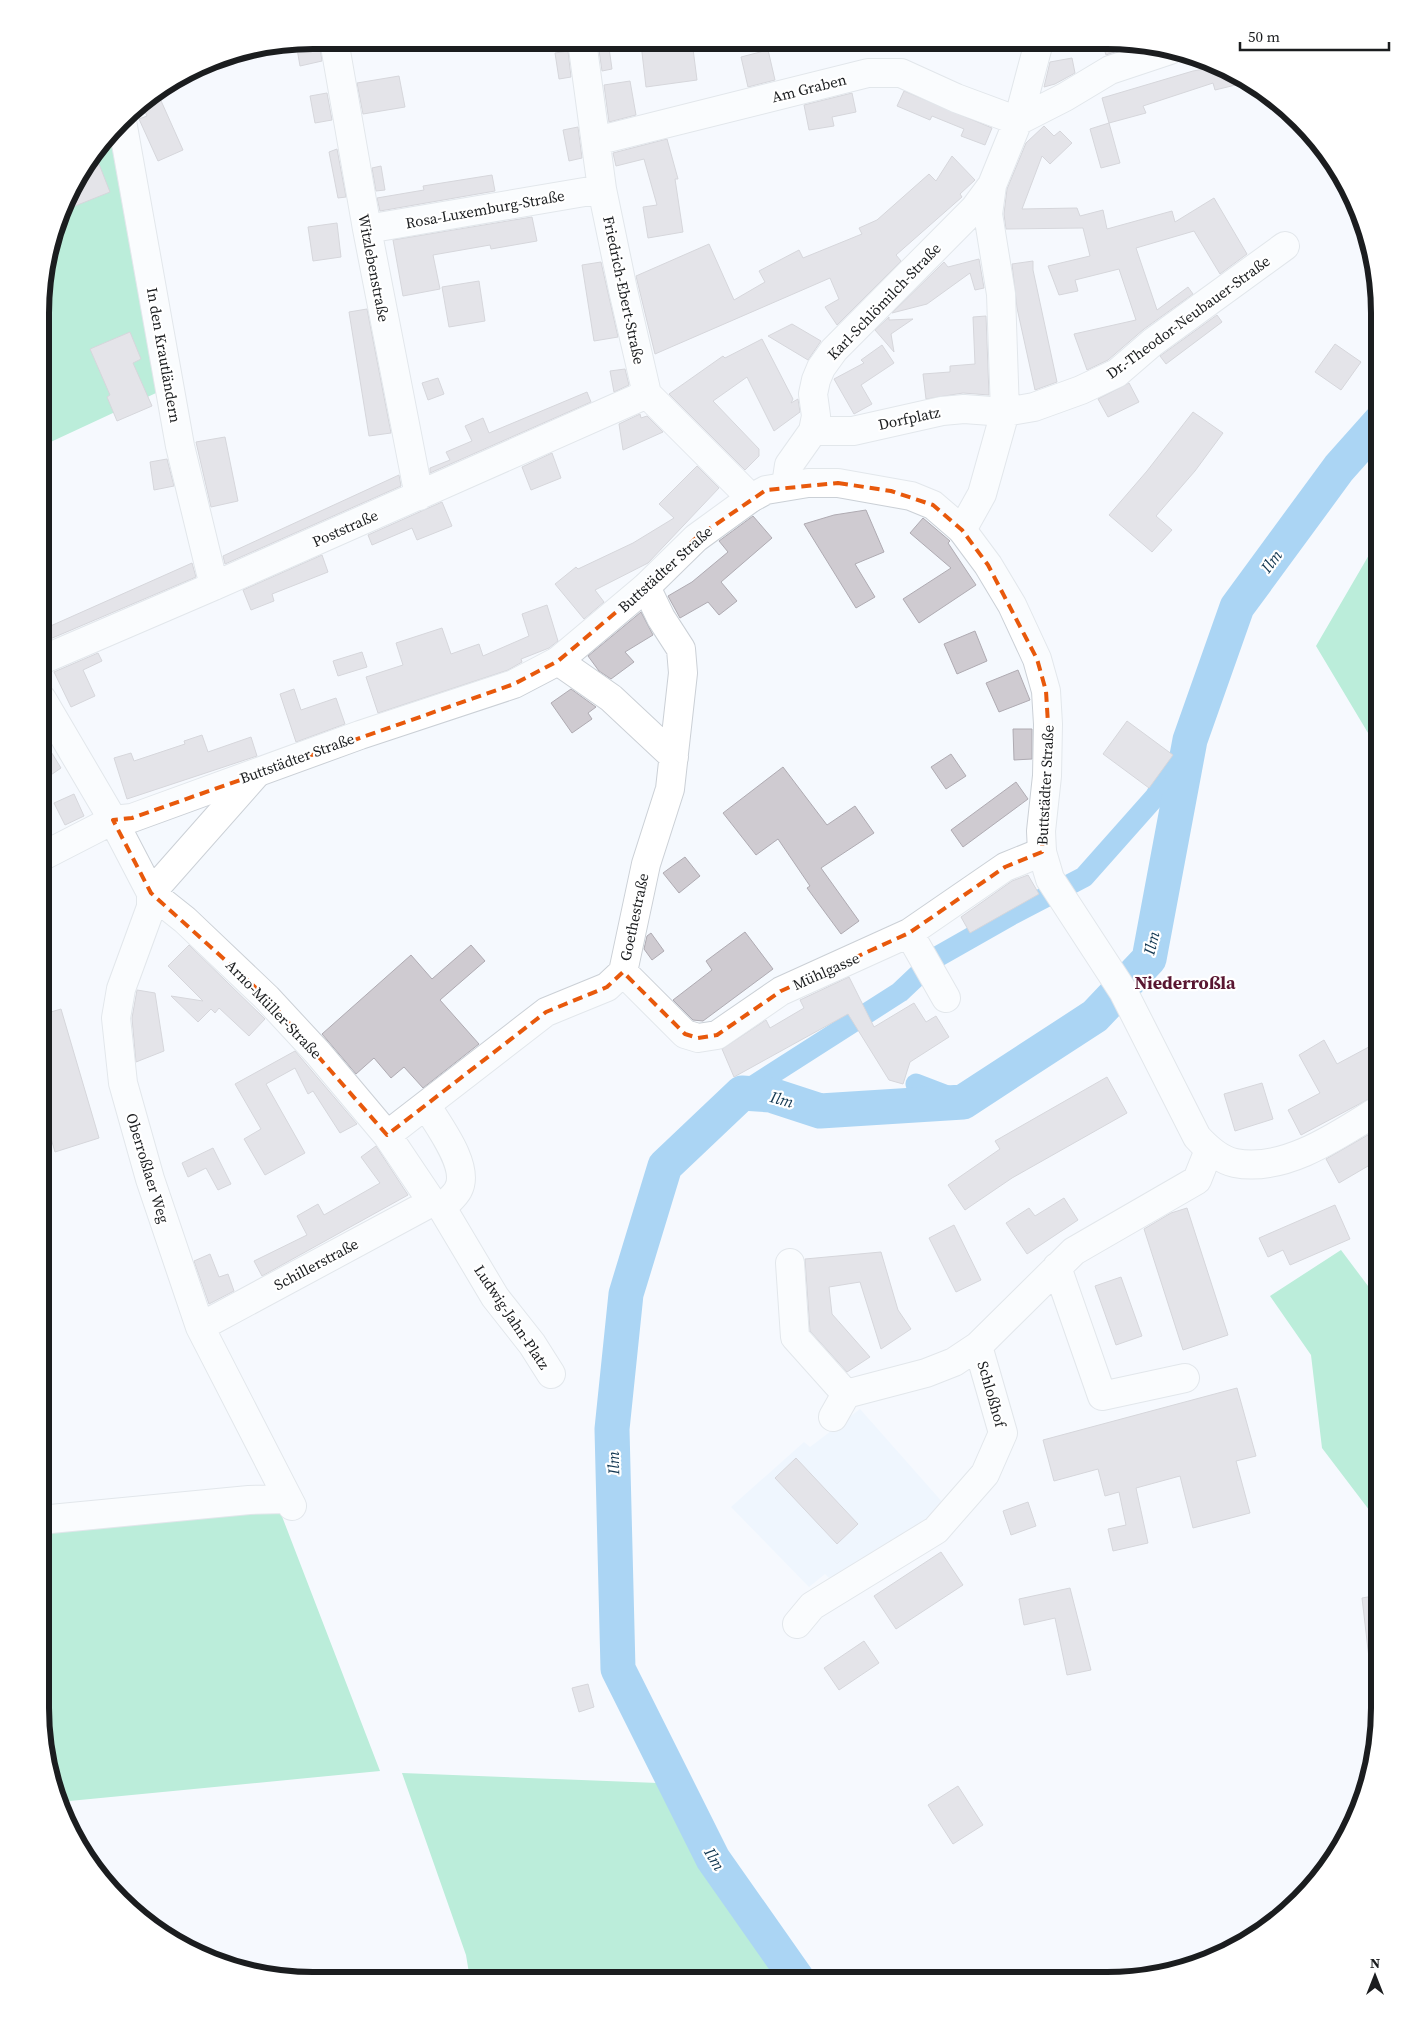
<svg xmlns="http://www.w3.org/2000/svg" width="1420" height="2021" font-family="'Source Serif 4',serif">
  <rect width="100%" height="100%" fill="#f5f9fe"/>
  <path fill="#e7f1fe" d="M860 1409 944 1504 942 1513 833 1582 825 1574 809 1587 731 1507 804 1442 810 1447Z"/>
  <path fill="#73ddaf" d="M110 136 156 393 42 446V277L76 177Z
    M1380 536V753L1316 646Z
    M1341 1250 1380 1302 1379 1523 1322 1448 1311 1355 1270 1296Z
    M278 1506 380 1771 59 1802 45 1761 40 1708V1525Z
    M402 1773 658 1783 777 1980 470 1979 466 1955Z"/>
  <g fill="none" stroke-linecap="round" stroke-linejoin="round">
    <path stroke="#51a8e9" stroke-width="21" d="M916 1084 963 1102
      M742 1093 900 992 937 957 1011 915 1084 877 1155 797 1190 740"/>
    <path stroke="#51a8e9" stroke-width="35" d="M798 1980 713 1859 618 1669 612 1429 626 1294 665 1166 742 1093 771 1095 820 1111 963 1102 1095 1016 1149 959 1190 740 1237 607 1339 468 1380 422"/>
  </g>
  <path fill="#cfcbd1" stroke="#afabb2" d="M315 40H319L322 61 300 66 296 43Z
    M673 41H692L697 80 646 87 641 44Z
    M1102 42H1143L1106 55Z
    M609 48 612 69 602 71 599 50Z
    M768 50 775 80 748 87 741 57Z
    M568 51 571 77 559 79 555 53Z
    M1072 58 1075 73 1055 84 1044 87 1050 62Z
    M1208 60 1248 82 1215 90 1213 83 1143 106 1146 113 1109 123 1102 98 1193 71 1210 68Z
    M399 76 405 107 363 114 357 83Z
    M630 81 636 115 609 122 604 85Z
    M904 91 992 128 985 145 961 136 964 129 932 116 930 120 897 106Z
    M327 93 332 120 315 123 310 96Z
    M852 93 856 112 832 117 834 126 809 130 804 105Z
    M158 94 183 150 158 161 139 119 147 116 141 103Z
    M1109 123 1120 163 1101 168 1090 129Z
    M1044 126 1054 136 1060 131 1072 143 1050 164 1042 156 1022 209 1077 208 1080 216 1103 210 1107 229 1172 211 1175 222 1214 198 1247 254 1220 274 1194 231 1136 248 1157 310 1188 287 1193 294 1144 329 1108 360 1087 370 1074 334 1136 320 1119 269 1075 280 1078 291 1059 295 1048 266 1090 256 1083 228 1006 229 1004 214 1007 189 1026 143Z
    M578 127 582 158 569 161 563 130Z
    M667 139 678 179H675L683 232 648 238 643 207 657 205 644 159 616 166 613 153Z
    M337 149 346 197 338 198 329 152Z
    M952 156 975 180 960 194 962 197 896 255 901 261 837 325 825 307 839 299 830 278 655 354 636 276 709 244 734 300 765 282 759 271 799 250 803 258 862 234 859 228 877 220 929 174 936 181Z
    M99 164 110 192 65 210 76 177 80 173Z
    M381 166 385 190 376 191 372 168Z
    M492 175 495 191 380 211 377 198 424 190 423 186Z
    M532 217 537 241 491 249 490 245 433 255 440 289 403 296 393 240Z
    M337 223 341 257 313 261 308 227Z
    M979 259 984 288 975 290 970 273 927 304 892 313 944 262 948 267Z
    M1033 261V270L1057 382 1035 390 1017 308 1012 264Z
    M601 262 618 337 594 341 582 265Z
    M479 281 485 321 449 327 442 287Z
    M367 309 391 433 369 436 349 312Z
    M1217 315 1222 322 1166 364 1160 356Z
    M986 316 989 395 963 393 926 399 923 374 950 372V366L975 364 973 317Z
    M889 317V320L913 319 891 334 894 352 875 330Z
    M792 324 821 341 808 360 768 336Z
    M130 332 141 359 133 363 152 406 117 421 107 397 110 395 90 349Z
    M762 339 793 399 791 403 798 399 800 412 774 431 747 377 713 401 759 449V456L745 470 669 394 723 356 725 358Z
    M1335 344 1361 362 1341 390 1315 372Z
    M882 345 894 363 861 385 872 404 854 414 834 379 864 363 861 360Z
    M625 369 629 385 614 392 610 371Z
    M438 378 444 394 428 400 422 383Z
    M1129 383 1139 402 1108 417 1098 399Z
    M587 392 591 402 430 473V468L450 460 446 452 472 441 465 426 483 418 489 433Z
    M1193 412 1223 433 1195 471 1156 516 1172 530 1152 552 1109 515 1147 471Z
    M640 414 641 418 647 416 663 432 623 450 619 424Z
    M225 437 238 501 211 507 196 442Z
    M552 453 561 478 531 490 522 467Z
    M167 459 174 486 154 490 150 462Z
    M697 466 719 488 648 563 595 590 604 602 584 619 555 584 576 567 578 569 633 543 674 518 659 504Z
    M399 475 401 486 225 564 223 556Z
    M442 502 452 526 417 540 412 528 372 545 368 535Z
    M866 510 884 552 855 564 875 597 856 608 804 524 834 515Z
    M753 516 772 538 721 582 737 601 719 615 708 602 680 618 668 596 692 582 728 552 719 541Z
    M923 518 950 541 948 543 976 585 919 623 903 599 951 568 910 533Z
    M322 555 328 572 272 594 274 601 251 610 243 590Z
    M192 563 196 577 50 639 46 628Z
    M547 605 558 641 549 648 521 659 522 662 508 670 378 713 366 677 403 665 396 643 442 628 451 654 479 644 483 656 529 636 522 614Z
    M641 612 653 635 625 652 634 662 611 679 599 671 588 656Z
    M975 631 987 661 957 674 944 644Z
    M362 652 367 667 338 676 333 661Z
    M98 653 102 661 83 670 95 696 71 707 54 672Z
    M1018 670 1030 700 999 712 986 683Z
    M294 689 301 710 336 698 345 724 296 742 280 694Z
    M571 689 596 707 588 713 592 719 572 733 551 703Z
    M1127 721 1173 755 1149 788 1103 754Z
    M1013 729H1032V759L1014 760Z
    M202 735 208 752 251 737 257 756 127 799 114 758 131 753 134 761 185 744 184 741Z
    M42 737 61 768 42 781Z
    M951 754 966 776 946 789 931 767Z
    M783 767 827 825 855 806 874 833 821 868 859 921 841 934 807 888 810 886 778 839 756 855 723 813Z
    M1016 782 1028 799 963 847 951 830Z
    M74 794 84 816 65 825 54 803Z
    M685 857 700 876 679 893 663 873Z
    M1028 875 1039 894 970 933 961 917 1012 881Z
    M745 932 773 969 703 1021 693 1020 673 1000 712 970 706 961Z
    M651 933 664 951 652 960 644 949 647 936Z
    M189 945 265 1019 249 1036 219 1008 215 1013 211 1009 198 1022 171 996 203 1001 168 966Z
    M471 945 485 961 440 1000 479 1044 423 1088 404 1067 391 1078 374 1058 356 1074 322 1034 411 955 432 979Z
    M849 977 874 1027 914 1003 926 1022 936 1016 949 1037 910 1062 903 1084 889 1080 848 1014 734 1077 722 1049 766 1020 770 1028 804 1008 800 1000Z
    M137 990 155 993 164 1051 136 1062 132 1018Z
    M61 1009 99 1138 55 1152 41 1104V1015Z
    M1324 1040 1337 1064 1380 1041V1093L1301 1135 1288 1110 1320 1093 1299 1055Z
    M295 1051 357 1124 340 1133 313 1091 308 1094 295 1068 266 1084 305 1153 265 1175 244 1139 261 1129 235 1084Z
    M1107 1077 1127 1113 1012 1178 965 1210 948 1185 1000 1149 995 1141Z
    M1262 1083 1273 1119 1235 1131 1224 1094Z
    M1380 1128V1159L1339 1183 1326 1159Z
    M376 1146 408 1195 262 1276 254 1261 307 1235 297 1216 318 1204 324 1215 380 1183 361 1157Z
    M213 1148 231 1184 218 1190 206 1168 188 1177 182 1163Z
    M1064 1198 1078 1220 1027 1254 1006 1223 1029 1208 1035 1216Z
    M1335 1205 1350 1239 1290 1265 1283 1250 1268 1257 1259 1238Z
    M1187 1208 1228 1335 1183 1350 1144 1229 1171 1213Z
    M954 1225 981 1280 956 1292 929 1238Z
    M881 1252 898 1310 911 1329 881 1349 860 1282 829 1287 832 1314 870 1357 847 1372 810 1331 805 1259Z
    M210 1254 219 1277 228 1274 234 1291 209 1304 194 1261Z
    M1121 1277 1142 1336 1116 1345 1095 1286Z
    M1237 1388 1256 1456 1236 1461 1250 1513 1193 1528 1180 1476 1136 1488 1148 1543 1113 1551 1108 1529 1126 1525 1119 1492 1105 1496 1098 1469 1054 1481 1043 1440Z
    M796 1458 858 1524 837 1544 775 1478Z
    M1028 1502 1036 1526 1011 1535 1003 1511Z
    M941 1552 963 1585 896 1629 874 1596Z
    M1070 1588 1091 1670 1067 1675 1055 1618 1024 1625 1019 1599Z
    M1379 1595V1657L1369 1658 1362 1598Z
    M864 1641 879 1663 839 1690 824 1668Z
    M588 1684 594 1707 579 1712 572 1688Z
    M958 1786 983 1825 953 1844 928 1805Z"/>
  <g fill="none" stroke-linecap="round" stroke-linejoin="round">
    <g stroke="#cbd0d6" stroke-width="30">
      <path id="minor" d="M334 40 367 229 419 496
        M582 41 602 189 623 290 647 394 751 498
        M122 121 180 446 214 586
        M596 141 868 73H901L956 98 1018 121 1065 97 1110 70 1170 50
        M367 229 602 189
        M813 431H853L942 411 964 409 1005 412 1034 407 1081 390 1117 373 1153 342 1285 246
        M786 485 789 465 813 431 816 416 813 394 816 380 821 368 834 350 975 208 992 185
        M962 530 982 494 1005 412 1001 294 988 214 992 185 1018 121 1039 42
        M42 660 214 586 647 394
        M558 661 611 698 674 757
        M256 774 151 893 185 920 267 998 318 1053 387 1135 432 1202 442 1208 495 1297 532 1344 551 1374
        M41 857 113 820 151 893V907L121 989 116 1018 123 1083 150 1179 200 1327 292 1506
        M909 933 946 998
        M623 972 685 1034 698 1038 717 1035 781 991 909 933 1005 867 1042 852
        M426 1105C438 1125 471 1167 458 1190 455 1196 447 1202 442 1208
        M387 1135 546 1012 607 987 623 972 646 864 670 789 683 673 681 649 661 618 646 587
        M790 1263 795 1337 846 1394 926 1373 954 1362 978 1346 1074 1251 1197 1180 1209 1150
        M1057 1267 1102 1396 1185 1378
        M200 1327 432 1202
        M833 1417 846 1394
        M40 1520 249 1500 287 1499
        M797 1624 812 1606 936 1530 985 1474 1003 1433 978 1346"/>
    </g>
    <g stroke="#cbd0d6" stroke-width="30">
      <path id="major" d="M42 699 113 820 132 818 360 735 514 684 558 661 646 587 696 538 751 498 766 490 808 483H838L911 496 933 505 962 530 988 565 1012 605 1037 659 1046 691 1048 724 1047 776 1041 831 1042 852 1050 879 1123 991 1197 1137C1207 1148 1220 1160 1235 1163 1285 1173 1340 1134 1380 1109"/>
    </g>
    <use href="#minor" stroke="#fff" stroke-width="28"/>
    <use href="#major" stroke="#fff" stroke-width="28"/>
  </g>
  <path d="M0 0H1420V2021H0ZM838 483 891 491 933 505 962 530 988 565 1037 659 1046 691 1048 724 1042 852 1005 867 909 933 781 991 717 1035 698 1038 685 1034 623 972 607 987 546 1012 387 1135 267 998 151 893 113 820 132 818 514 684 558 661 646 587 696 538 766 490Z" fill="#f5f9fe" fill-opacity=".55" fill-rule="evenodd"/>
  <path fill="none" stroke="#e8590c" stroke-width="4" stroke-dasharray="10 6" stroke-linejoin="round" d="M838 483 891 491 933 505 962 530 988 565 1037 659 1046 691 1048 724 1042 852 1005 867 909 933 781 991 717 1035 698 1038 685 1034 623 972 607 987 546 1012 387 1135 267 998 151 893 113 820 132 818 514 684 558 661 646 587 696 538 766 490Z"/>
  <g text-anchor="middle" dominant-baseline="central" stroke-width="4.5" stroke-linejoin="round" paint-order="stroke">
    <g font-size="15" fill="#1b1d1f" stroke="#fff">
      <text transform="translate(809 88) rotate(-14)">Am Graben</text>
      <text transform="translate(485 209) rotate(-10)">Rosa-Luxemburg-Straße</text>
      <text transform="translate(374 268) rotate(79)">Witzlebenstraße</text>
      <text transform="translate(624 290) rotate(78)">Friedrich-Ebert-Straße</text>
      <text transform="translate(884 301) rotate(-46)">Karl-Schlömilch-Straße</text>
      <text transform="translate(1188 317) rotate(-36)">Dr.-Theodor-Neubauer-Straße</text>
      <text transform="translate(164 355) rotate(80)">In den Krautländern</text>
      <text transform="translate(909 418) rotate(-12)">Dorfplatz</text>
      <text transform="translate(345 528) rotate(-24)">Poststraße</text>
      <text transform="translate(665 569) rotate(-42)">Buttstädter Straße</text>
      <text transform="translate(297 758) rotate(-20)">Buttstädter Straße</text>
      <text transform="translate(1045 785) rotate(-87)">Buttstädter Straße</text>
      <text transform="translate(634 917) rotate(-78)">Goethestraße</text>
      <text transform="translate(826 971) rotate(-24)">Mühlgasse</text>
      <text transform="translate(274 1009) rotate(46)">Arno-Müller-Straße</text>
      <text transform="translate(148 1168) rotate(73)">Oberroßlaer Weg</text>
      <text transform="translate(316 1264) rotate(-28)">Schillerstraße</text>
      <text transform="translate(512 1317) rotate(56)">Ludwig-Jahn-Platz</text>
      <text transform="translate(992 1394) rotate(74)">Schloßhof</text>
    </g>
    <g font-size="16" font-style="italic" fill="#123751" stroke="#fff">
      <text transform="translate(1271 561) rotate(-53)">Ilm</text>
      <text transform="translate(1151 943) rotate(-76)">Ilm</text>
      <text transform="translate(782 1099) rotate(15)">Ilm</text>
      <text transform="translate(613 1463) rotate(-91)">Ilm</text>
      <text transform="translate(715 1859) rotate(59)">Ilm</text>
    </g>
    <g font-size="18" font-weight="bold" fill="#591631" stroke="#fff">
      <text x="1185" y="982">Niederroßla</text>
    </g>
  </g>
  <path d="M0 0H1420V2021H0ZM313 49H1107A264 264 0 0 1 1371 313V1708A264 264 0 0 1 1107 1972H313A264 264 0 0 1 49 1708V313A264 264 0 0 1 313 49Z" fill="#fff" fill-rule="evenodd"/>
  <path fill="none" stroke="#1b1d1f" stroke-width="6" d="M313 49H1107A264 264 0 0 1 1371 313V1708A264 264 0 0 1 1107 1972H313A264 264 0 0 1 49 1708V313A264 264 0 0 1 313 49Z"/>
  <g transform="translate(1375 1976)" stroke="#ffffff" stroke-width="4" paint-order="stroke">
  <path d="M0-4L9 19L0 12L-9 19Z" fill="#1b1d1f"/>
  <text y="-8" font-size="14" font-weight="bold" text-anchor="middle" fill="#1b1d1f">N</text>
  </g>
  <path d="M1240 42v8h149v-8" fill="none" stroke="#1b1d1f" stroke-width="2.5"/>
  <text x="1248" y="42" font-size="15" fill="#1b1d1f" stroke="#ffffff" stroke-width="4" paint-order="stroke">50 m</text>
</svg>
